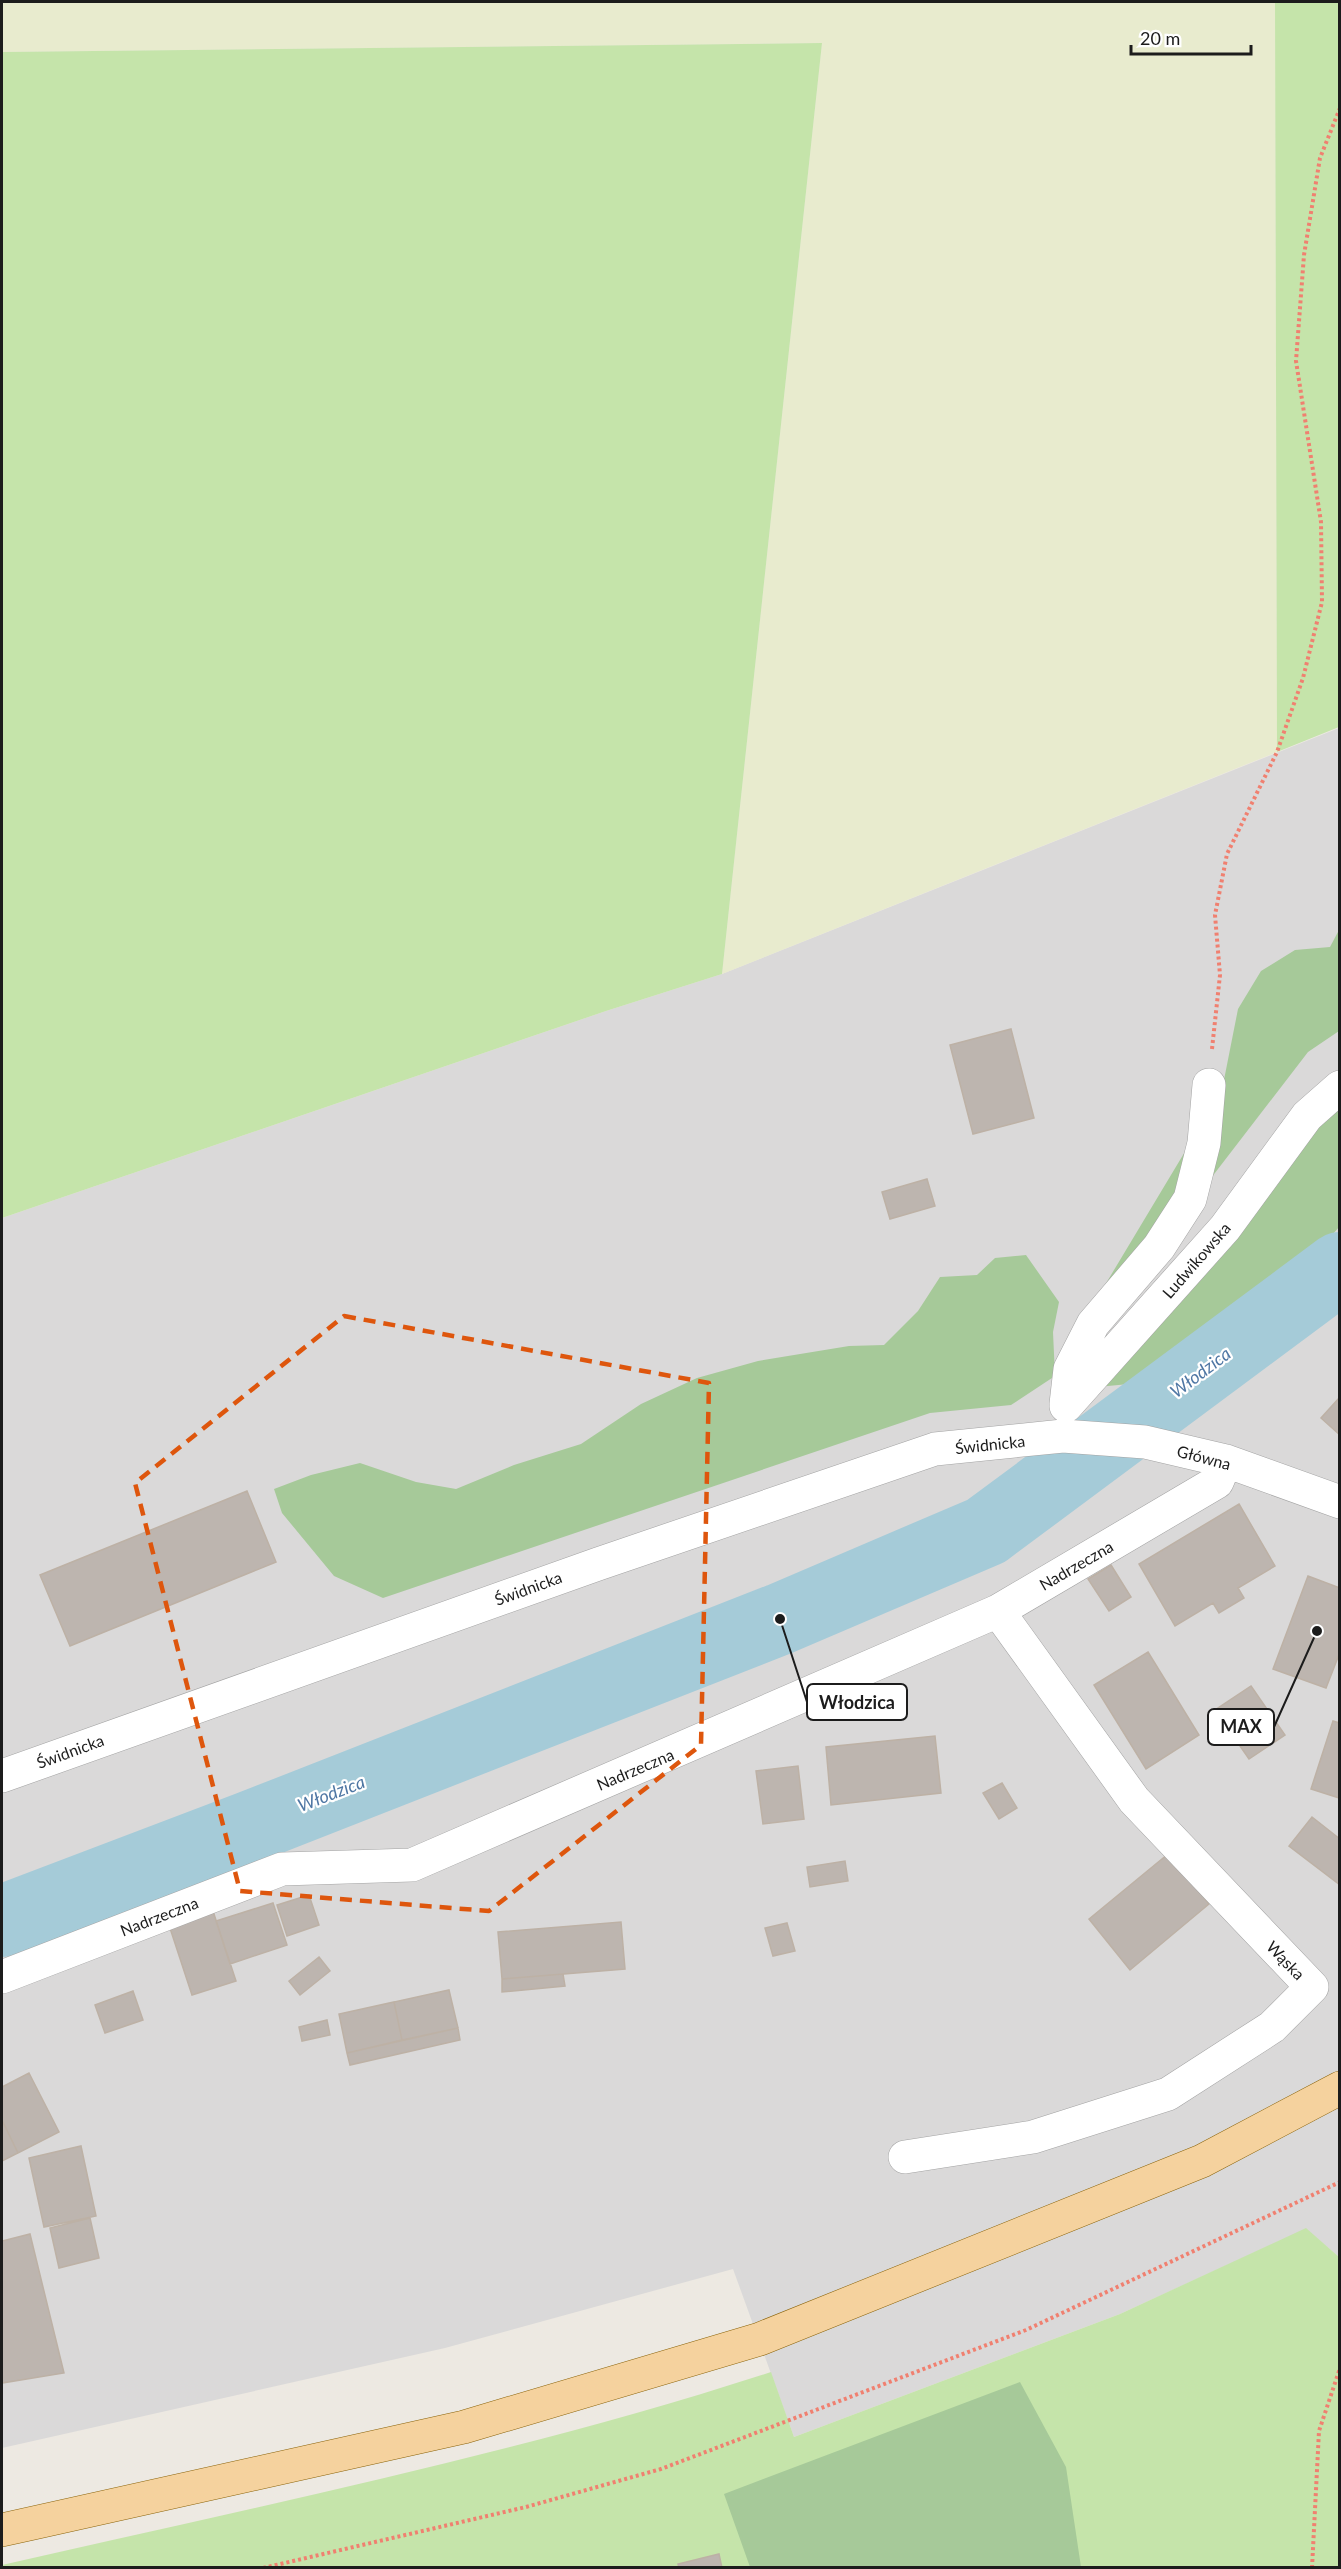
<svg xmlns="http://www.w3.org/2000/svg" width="1341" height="2569" font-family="Lato,sans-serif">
  <rect width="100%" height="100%" fill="#ede9e2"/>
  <path fill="#dad9d9" d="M1339 728V2257L1306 2229 1120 2314 794 2437 733 2269 445 2348 2 2448V1218L606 1011 722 974Z"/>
  <path fill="#e8ebce" d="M2 2H1275L1277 752 722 974 822 43 2 52Z"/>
  <path fill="#c5e4aa" d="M1275 2H1340L1339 727 1277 752Z
    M822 43 722 974 606 1011 2 1218V52Z
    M1306 2228 1339 2257V2567L2 2568V2565C259 2506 519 2454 771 2372L794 2437 1120 2314Z"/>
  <path fill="#a6c999" d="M1339 930V1031L1308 1052 1085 1342 1084 1320 1222 1090 1238 1009 1261 971 1295 950 1330 947Z
    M1339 1079V1227L1333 1234 1140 1383 1097 1387Z
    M1026 1255 1059 1302 1053 1332 1055 1376 1011 1405 930 1413 383 1598 334 1576 282 1513 274 1489 311 1475 360 1463 416 1482 456 1489 514 1465 581 1444 641 1404 697 1378 758 1361 849 1346 884 1345 918 1311 940 1277 977 1275 995 1258Z
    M1020 2382 1066 2467 1081 2567H750L724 2494Z"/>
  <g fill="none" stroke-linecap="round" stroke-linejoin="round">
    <path stroke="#a5cbd8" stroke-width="72" d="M2 1921 247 1828 780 1619 986 1531 1340 1268"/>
  </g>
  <path fill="#bdb5af" stroke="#bdb1a5" stroke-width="1.5" d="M1011 1029 1034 1118 973 1134 950 1045Z
    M927 1179 935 1206 890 1219 882 1192Z
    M1340 1397V1435L1321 1418Z
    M247 1491 276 1562 70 1646 40 1575Z
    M1239 1504 1275 1566 1238 1588 1244 1598 1219 1613 1213 1603 1175 1626 1139 1564Z
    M1111 1565 1131 1597 1109 1611 1088 1579Z
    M1308 1576 1340 1588V1652L1326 1688 1273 1669Z
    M1148 1652 1199 1735 1146 1769 1094 1685Z
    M1251 1686 1285 1735 1249 1759 1215 1710Z
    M1333 1721 1340 1723 1339 1798 1311 1789Z
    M935 1736 941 1793 831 1805 826 1747Z
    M798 1766 804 1819 763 1824 756 1771Z
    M1002 1783 1017 1808 999 1819 983 1793Z
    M1312 1817 1340 1839V1885L1289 1846Z
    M1168 1854 1209 1904 1130 1970 1089 1919Z
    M845 1861 848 1881 810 1887 807 1867Z
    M309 1895 319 1925 287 1936 277 1905Z
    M273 1903 287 1945 230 1964 216 1921Z
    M211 1905 236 1981 192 1995 167 1919Z
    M621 1922 625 1969 502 1979 498 1932Z
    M787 1923 795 1951 773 1956 765 1928Z
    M319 1957 330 1971 300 1995 289 1981Z
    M563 1974 565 1986 502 1992V1979Z
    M449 1990 458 2028 402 2040 394 2002Z
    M133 1991 143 2020 105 2033 95 2005Z
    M394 2002 402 2040 347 2053 339 2014Z
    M327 2020 330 2035 302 2041 299 2027Z
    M458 2028 460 2040 350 2065 347 2053Z
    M29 2073 59 2132 18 2153 2 2120V2087Z
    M2 2120 18 2153 2 2161Z
    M81 2146 96 2216 44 2227 29 2158Z
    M90 2218 99 2258 59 2268 50 2228Z
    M30 2234 64 2373 2 2383V2241Z
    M719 2554 722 2568H679L678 2564Z"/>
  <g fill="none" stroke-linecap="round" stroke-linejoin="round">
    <g stroke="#a3a3a3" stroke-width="34">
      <path id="minor" d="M1066 1404 1070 1369 1093 1324 1159 1247 1190 1199 1204 1143 1209 1085
        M1066 1406 1225 1228 1307 1116 1340 1087
        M2 1776 598 1564 935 1449 1063 1436 1145 1442 1226 1461 1340 1502
        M2 1977 282 1869 412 1865 998 1611 1217 1482 1226 1461
        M905 2157 1033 2137 1168 2094 1272 2027 1312 1987 1134 1800 998 1611"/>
    </g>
    <g stroke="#8a630a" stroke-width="34">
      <path id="major" d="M2 2530 464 2427 760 2339 1202 2161 1340 2088"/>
    </g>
    <path stroke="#f08070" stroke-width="4" stroke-dasharray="3 3" stroke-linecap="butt" d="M1212 1049 1220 975 1215 915 1227 854 1277 752 1303 678 1322 602 1321 522 1296 361 1304 255 1320 158 1340 108
      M263 2568 526 2507 661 2469 1026 2330 1340 2182
      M1312 2568 1319 2431 1340 2368"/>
    <use href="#minor" stroke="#fff" stroke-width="33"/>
    <use href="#major" stroke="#f5d29e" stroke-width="33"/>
  </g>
  <path fill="none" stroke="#de560d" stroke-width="4.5" stroke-dasharray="12 8" stroke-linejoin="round" d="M344 1316 709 1383 701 1745 489 1911 240 1891 135 1483Z"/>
  <g text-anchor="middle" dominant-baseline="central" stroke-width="4.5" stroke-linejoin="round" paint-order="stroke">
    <g font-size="16" fill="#1c1c1c" stroke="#fff">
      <text transform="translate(1196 1260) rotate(-49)">Ludwikowska</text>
      <text transform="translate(990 1444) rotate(-6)">Świdnicka</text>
      <text transform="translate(1204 1457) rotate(15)">Główna</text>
      <text transform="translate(1076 1565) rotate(-30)">Nadrzeczna</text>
      <text transform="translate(528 1588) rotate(-20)">Świdnicka</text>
      <text transform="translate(70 1751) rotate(-20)">Świdnicka</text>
      <text transform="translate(635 1769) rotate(-23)">Nadrzeczna</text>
      <text transform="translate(159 1916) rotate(-21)">Nadrzeczna</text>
      <text transform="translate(1286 1960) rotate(46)">Wąska</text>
    </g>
    <g font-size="18" font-style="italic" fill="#4f77a4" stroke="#fff">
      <text transform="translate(1200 1372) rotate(-37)">Włodzica</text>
      <text transform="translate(331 1793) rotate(-21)">Włodzica</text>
    </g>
  </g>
  <path fill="none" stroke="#1c1c1c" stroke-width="2" d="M780 1619L807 1702M1317 1631L1274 1727"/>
  <g fill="#1c1c1c" stroke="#fff" stroke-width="2">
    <circle cx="780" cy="1619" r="6"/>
    <circle cx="1317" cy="1631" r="6"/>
  </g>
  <g fill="#fff" stroke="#1c1c1c" stroke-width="2">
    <rect x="807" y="1684" width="100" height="36" rx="6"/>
    <rect x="1208" y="1709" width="66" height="36" rx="6"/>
  </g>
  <g font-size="18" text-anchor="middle" font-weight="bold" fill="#1c1c1c">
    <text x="857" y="1709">Włodzica</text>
    <text x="1241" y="1733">MAX</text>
  </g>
  <rect width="1341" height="2569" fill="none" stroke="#1c1c1c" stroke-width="6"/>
  <path d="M1131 45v9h120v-9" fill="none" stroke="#1c1c1c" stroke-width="3"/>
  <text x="1140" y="45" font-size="18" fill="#1c1c1c" stroke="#ffffff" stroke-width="4.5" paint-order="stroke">20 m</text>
</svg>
